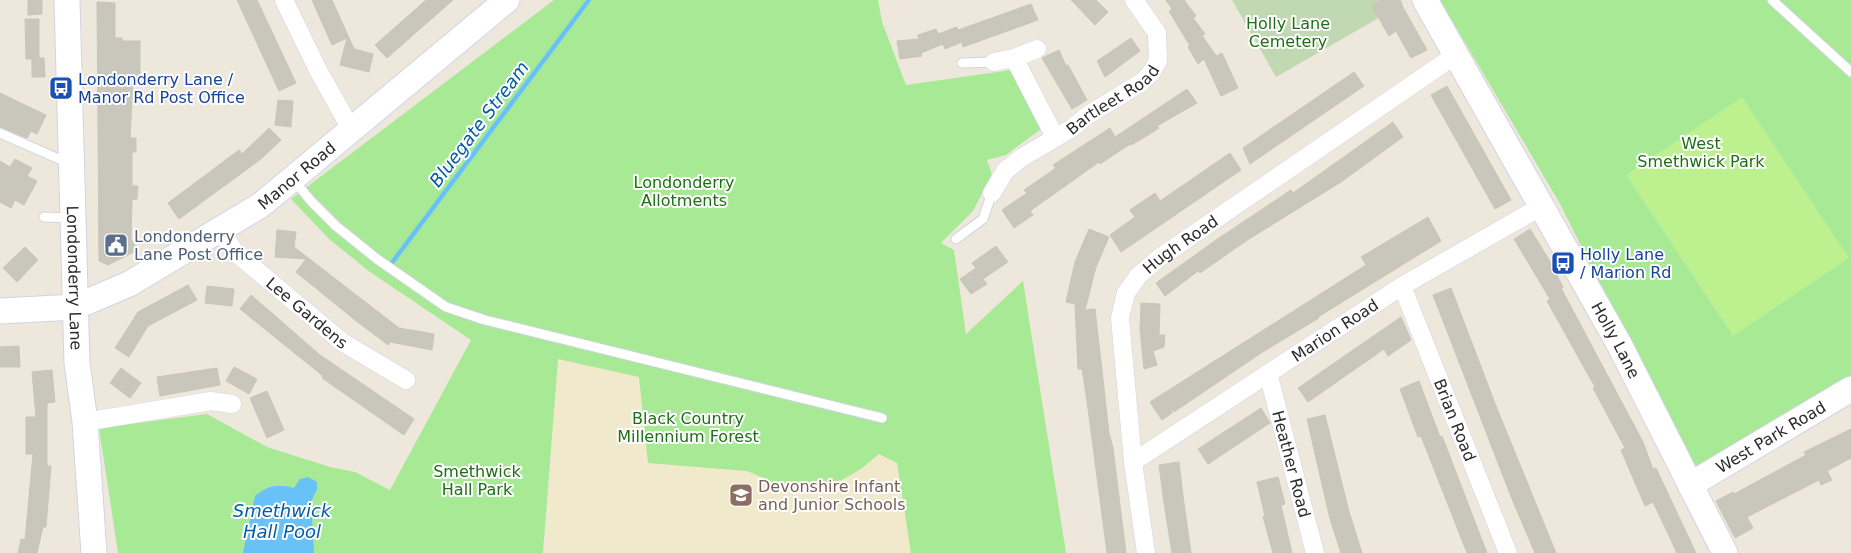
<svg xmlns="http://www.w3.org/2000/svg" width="1851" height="553" font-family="'DejaVu Sans',sans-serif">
  <rect width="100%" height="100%" fill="#eee8dc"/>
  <path fill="#f1e9cb" d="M557 359 922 438 943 553H545Z"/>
  <path fill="#a8e995" d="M554 0H878L882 22 906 85 1011 70 1041 129 1006 155 987 160 992 174 973 211 941 243 954 250 966 334 1023 281 1066 553H911L897 463 879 454 861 469 838 482 794 491 747 471 648 463 639 377 558 359 543 553H118L99 428 207 414 267 447 330 467 355 472 390 490 471 340 370 272 329 239 291 199Z
    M1440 0H1851V382L1696 474 1559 202Z"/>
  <path fill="#c1d9b2" d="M1232 0H1401L1403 4 1276 77Z"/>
  <path fill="#bdf190" d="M1742 97 1849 258 1733 336 1626 175Z"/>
  <path fill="#68c2f8" d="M308 477 317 482V489L311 502 314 553H243L255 496C269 485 278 484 294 488L300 479Z"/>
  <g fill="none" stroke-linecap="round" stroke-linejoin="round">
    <path stroke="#68c2f8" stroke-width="4.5" d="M391 264 589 0"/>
  </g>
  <path fill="#c9c6bb" stroke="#cac5b6" d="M28 0H42V14L28 15Z
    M237 0H257L296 83 279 91Z
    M312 0H332L354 49 373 54 369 72 340 65 347 38 332 45Z
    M426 0H453L387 58 375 45Z
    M1071 0H1096L1108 12 1095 25Z
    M1166 0H1184L1196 16 1193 18 1205 34 1202 35 1216 56 1222 53 1238 88 1221 96 1204 59 1198 64 1188 47 1190 46 1169 11 1172 9Z
    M1382 0H1399L1427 50 1411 58 1396 31 1389 36 1372 6Z
    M97 2 115 3V38H122V41H140V82H133L130 138H136V152H132V186H138L137 199 132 200 131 239 138 250 108 265 99 261Z
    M1031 4 1038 20 963 47 962 42 945 49 943 44 921 53 922 56 900 59 897 41 919 39 918 35 936 29 938 34 957 27 958 30Z
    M25 19H39V58H44L45 77H32V59H26Z
    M1131 38 1140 51 1105 77 1097 61Z
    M1059 50 1066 66 1068 65 1087 100 1072 109 1042 58Z
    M1354 72 1364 86 1250 164 1243 148Z
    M1447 86 1511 200 1495 209 1431 95Z
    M1187 89 1197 103 1157 126 1159 128 1140 140 1131 145 1130 144 1100 164 1099 162 1030 211 1033 215 1014 228 1002 210 1027 193 1024 190 1056 168 1053 165 1110 128 1115 137Z
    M0 93 46 115 37 134 31 131 27 138 0 127Z
    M278 100 293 101 291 127 275 125Z
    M1393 122 1403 137 1341 182 1249 239 1200 273 1198 271 1165 296 1156 283 1216 240 1291 190 1293 193Z
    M269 128 281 140 261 159 179 219 168 203 239 150 242 154Z
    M1230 153 1241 170 1121 252 1110 235 1135 217 1130 210 1155 193 1160 201Z
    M15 159 32 168 27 176 37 181 24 205 15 200 11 208 0 202V161L10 167Z
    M1428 217 1441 241 1318 317 1319 318 1261 353 1174 412 1171 408 1172 413 1162 420 1150 402 1366 265 1361 257Z
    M1089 229 1109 237 1096 267 1085 310 1095 309 1109 433 1113 448 1126 553H1107L1087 401 1082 369H1078L1075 304 1066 302 1075 262Z
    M1530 229 1548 258 1563 287 1561 288 1643 442 1653 469 1656 468 1696 553H1677L1653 502 1645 506 1621 450 1625 448 1593 388 1595 387 1547 301 1550 299 1514 239Z
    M277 230 296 232 294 247 399 328 434 334 432 350 390 342 388 345 355 320 296 272 306 259 275 257Z
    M996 246 1008 262 983 279 987 284 971 294 960 279 976 268 972 263Z
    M25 247 38 260 17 282 3 268Z
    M188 285 197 300 148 326 129 357 115 348 138 312Z
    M207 286 234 289 232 306 205 303Z
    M1451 288 1496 406 1556 553H1535L1512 499 1433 295Z
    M251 295 320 355 414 419 404 435 322 378 323 376 240 309Z
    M1141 303 1160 304 1159 335H1165L1164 347 1153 351 1157 365 1144 369 1140 330Z
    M1401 317 1411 340 1388 356 1384 349 1308 402 1298 388Z
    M19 346 20 367H0V347Z
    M234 367 257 379 249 394 226 381Z
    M121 368 141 383 130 398 110 383Z
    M217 368 220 385 160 396 157 377Z
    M52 370 55 402 47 403V466H51L46 527H43L37 553H18L21 539 25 540 33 454H26V417H36L32 372Z
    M1419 381 1440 437 1442 436 1487 553H1467L1421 436 1418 437 1400 389Z
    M267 391 284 430 267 438 250 398Z
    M1261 408 1270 423 1208 464 1198 449Z
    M1325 415 1348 508 1362 553H1341L1330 519 1307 419Z
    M1851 429V458L1827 471 1832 480 1821 485 1819 480 1747 517 1753 528 1735 538 1716 501 1733 492 1734 494 1806 455 1804 452Z
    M1179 462 1183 496 1191 553H1172L1164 503 1159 465Z
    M1278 477 1285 504 1281 505 1292 553H1273L1263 517 1265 516 1257 482Z"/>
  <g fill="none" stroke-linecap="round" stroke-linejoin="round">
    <g stroke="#d1d3e5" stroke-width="11">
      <path id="lane" d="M1772 0 1851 72
        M962 63 994 62
        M0 133 68 163
        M293 179 311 201 336 226 377 259 446 307 485 320 882 418
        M44 217 71 218
        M956 239 983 219 992 193"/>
    </g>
    <g stroke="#d1d3e5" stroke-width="19">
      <g id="street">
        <path d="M284 0 318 70 351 129"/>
        <path d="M1014 58 1055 137"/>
        <path d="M994 62 1014 58 1037 49"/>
        <path id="s1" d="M992 193 1005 171 1021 158 1072 128 1088 115 1142 82 1151 73 1158 61 1157 33 1134 0"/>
        <path id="s2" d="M220 231 235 252 342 342 406 380"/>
        <path id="s3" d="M1402 286 1508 553"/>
        <path id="s4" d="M1268 373 1315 553"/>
        <path d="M85 422 211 401 232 404"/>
        <path id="s5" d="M1133 462 1402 286 1542 206"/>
        <path id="s6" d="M1146 553 1133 462 1120 318 1126 293 1138 276 1159 258 1457 54"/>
      </g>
    </g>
    <g stroke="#d1d3e5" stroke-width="27">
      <g id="secondary">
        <path id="s7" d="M67 0 77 363 85 422 94 553"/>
        <path id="s8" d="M1425 0 1619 344 1725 553"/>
        <path id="s9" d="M0 311 75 307 129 284 261 205 507 0"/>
        <path id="s10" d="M1690 485 1851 389"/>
      </g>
    </g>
    <use href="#lane" stroke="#fff" stroke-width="9"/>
    <use href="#street" stroke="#fff" stroke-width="18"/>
    <use href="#secondary" stroke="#fff" stroke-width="25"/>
  </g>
  <defs>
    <g id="bus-square" transform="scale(1.25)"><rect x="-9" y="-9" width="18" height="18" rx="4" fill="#1a4fb4" stroke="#fff"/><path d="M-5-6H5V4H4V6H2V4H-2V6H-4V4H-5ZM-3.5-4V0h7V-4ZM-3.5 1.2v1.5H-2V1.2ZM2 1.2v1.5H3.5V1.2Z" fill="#fff"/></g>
    <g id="civic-square" transform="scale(1.25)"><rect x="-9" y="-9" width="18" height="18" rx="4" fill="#5c6f8a" stroke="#fff"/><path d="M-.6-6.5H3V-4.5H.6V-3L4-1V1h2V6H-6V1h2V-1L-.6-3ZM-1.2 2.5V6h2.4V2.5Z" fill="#fff"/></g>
    <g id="school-square" transform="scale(1.25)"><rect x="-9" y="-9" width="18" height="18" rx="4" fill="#8d6e63" stroke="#fff"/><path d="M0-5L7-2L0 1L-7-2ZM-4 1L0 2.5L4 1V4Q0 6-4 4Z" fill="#fff"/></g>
  </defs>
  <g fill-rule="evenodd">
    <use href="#bus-square" x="61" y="88"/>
    <use href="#civic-square" x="116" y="245"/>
    <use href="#bus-square" x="1563" y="263"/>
    <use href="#school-square" x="741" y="495"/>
  </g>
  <g text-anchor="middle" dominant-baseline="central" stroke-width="4" stroke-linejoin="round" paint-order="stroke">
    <g font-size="16" fill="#1e6f15" stroke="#fff">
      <text x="1288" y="23">Holly Lane<tspan x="1288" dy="18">Cemetery</tspan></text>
      <text x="1701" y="143">West<tspan x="1701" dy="18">Smethwick Park</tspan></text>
      <text x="684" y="182">Londonderry<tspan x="684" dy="18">Allotments</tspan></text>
      <text x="688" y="418">Black Country<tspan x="688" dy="18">Millennium Forest</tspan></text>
      <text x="477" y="471">Smethwick<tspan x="477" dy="18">Hall Park</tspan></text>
    </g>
    <g font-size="16" fill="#164399" stroke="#fff" text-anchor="start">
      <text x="78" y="79">Londonderry Lane /<tspan x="78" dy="18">Manor Rd Post Office</tspan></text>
      <text x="1580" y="254">Holly Lane<tspan x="1580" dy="18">/ Marion Rd</tspan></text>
    </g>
    <g font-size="16" fill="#2b2b2b" stroke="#fff">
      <text stroke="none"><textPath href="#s1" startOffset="155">Bartleet Road</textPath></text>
      <text stroke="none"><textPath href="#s9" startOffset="334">Manor Road</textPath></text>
      <text stroke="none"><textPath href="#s6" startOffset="336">Hugh Road</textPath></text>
      <text stroke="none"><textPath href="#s7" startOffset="278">Londonderry Lane</textPath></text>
      <text stroke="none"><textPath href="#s2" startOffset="120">Lee Gardens</textPath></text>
      <text stroke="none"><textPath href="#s5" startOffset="241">Marion Road</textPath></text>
      <text stroke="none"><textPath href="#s8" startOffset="390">Holly Lane</textPath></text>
      <text stroke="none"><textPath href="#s3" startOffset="144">Brian Road</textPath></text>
      <text stroke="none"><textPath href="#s10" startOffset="94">West Park Road</textPath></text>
      <text stroke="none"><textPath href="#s4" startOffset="94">Heather Road</textPath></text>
    </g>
    <g font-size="16" fill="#4e5e75" stroke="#fff" text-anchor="start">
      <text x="134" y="236">Londonderry<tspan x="134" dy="18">Lane Post Office</tspan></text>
    </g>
    <g font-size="16" fill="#785e54" stroke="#fff" text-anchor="start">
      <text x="758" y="486">Devonshire Infant<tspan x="758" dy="18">and Junior Schools</tspan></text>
    </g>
    <g font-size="18" font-style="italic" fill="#035da8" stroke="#fff">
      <text transform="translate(479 124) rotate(-53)">Bluegate Stream</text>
      <text x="282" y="510">Smethwick<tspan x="282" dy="21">Hall Pool</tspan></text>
    </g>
  </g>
</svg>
